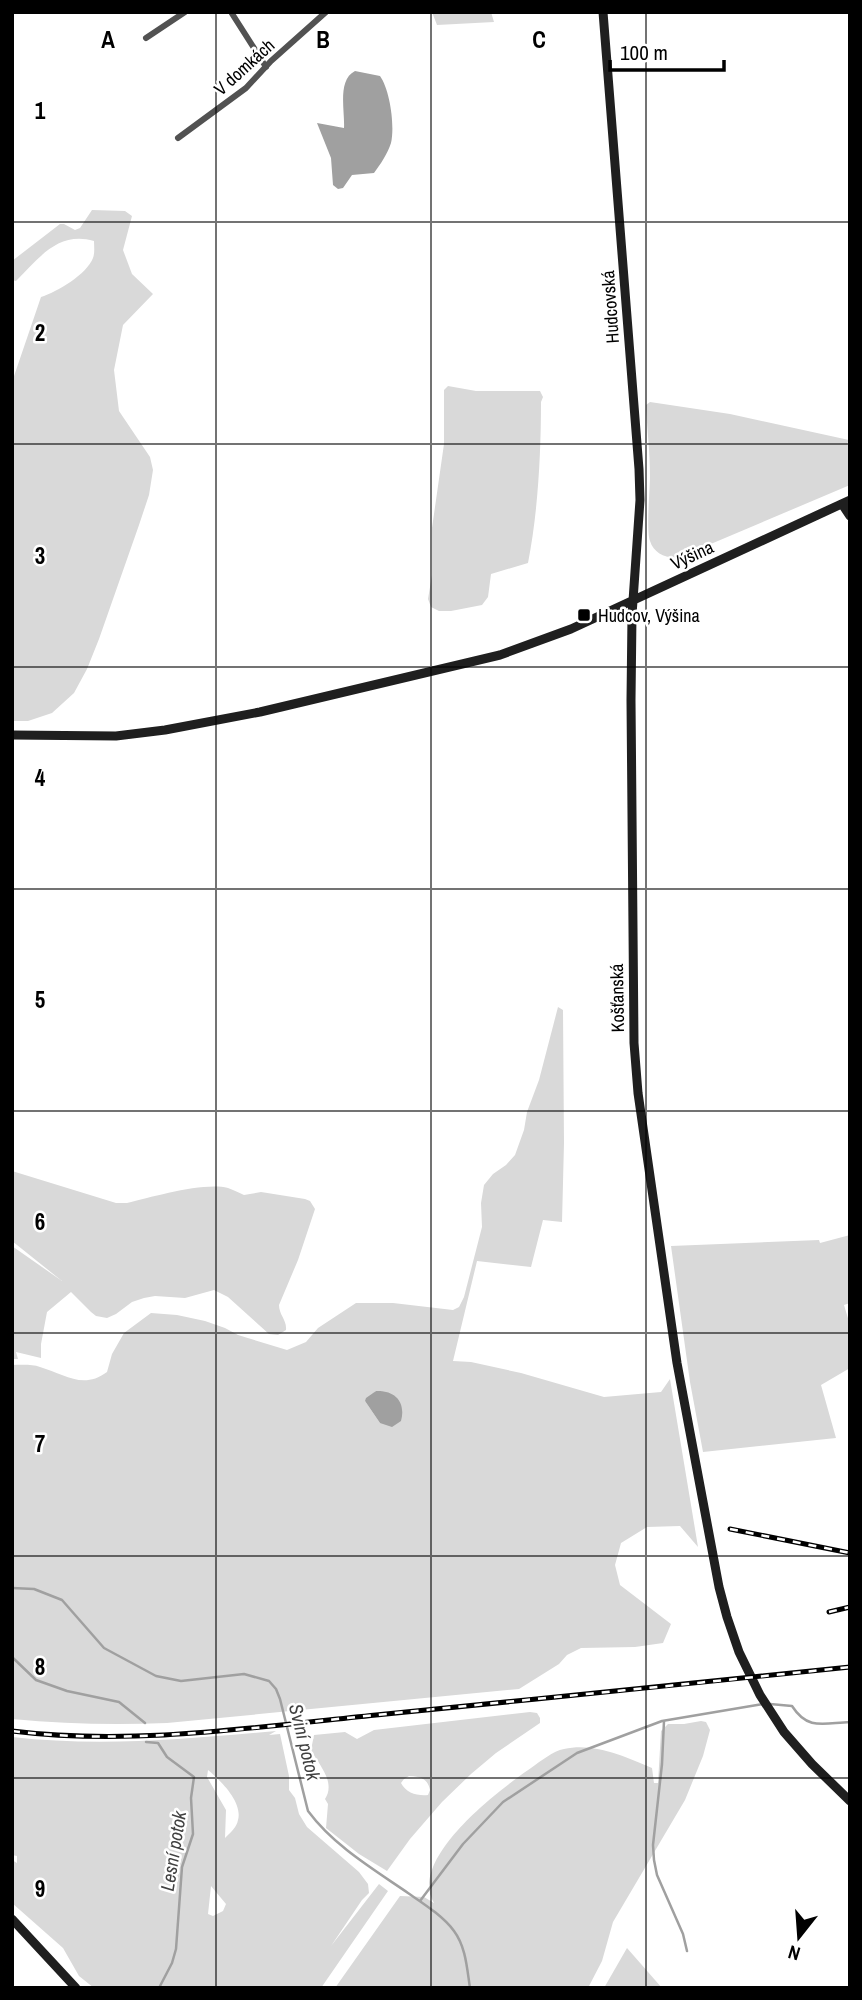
<svg xmlns="http://www.w3.org/2000/svg" width="862" height="2000" font-family="'Archivo Narrow',sans-serif">
  <rect width="100%" height="100%" fill="#fff"/>
  <path fill="#d9d9d9" fill-rule="evenodd" d="M432 12H491L494 22 437 25Z
    M92 210 125 211 132 216 123 250 132 274 153 294 123 325 114 370 119 411 150 457 153 470 149 495 139 525 99 639 87 669 74 693 52 713 28 721H12V382L41 297C57 292 87 274 93 258 95 253 94 246 94 241 58 231 39 258 16 281L12 280V261L60 224H64L75 230 80 228Z
    M448 386 476 391H540L543 397 541 402C541 454 538 512 528 563L491 574 488 597 482 605 451 611H439L431 607 428 599 432 575V528L444 444V390Z
    M650 402 730 414 849 440 847 444 850 447V485L680 557C667 559 654 554 650 541 646 530 650 489 650 476 650 452 647 429 646 405Z
    M558 1007 563 1010 564 1143 562 1222 543 1220 531 1267 477 1261 453 1361 471 1362 521 1373 604 1397 661 1392 670 1379 698 1547 680 1526 647 1527 621 1543 615 1565 620 1585 671 1624 663 1643 635 1647 581 1648 567 1655 559 1664 519 1689 167 1723C115 1725 64 1724 12 1719V1365C21 1365 32 1364 40 1367 64 1374 83 1390 107 1372L112 1354 124 1333 151 1313 177 1315 205 1321 225 1328 238 1335 287 1350 306 1342 318 1328 356 1303H393L453 1310 459 1307 464 1297 482 1227 481 1203 484 1185 493 1174 506 1165 515 1155 524 1130 527 1112 539 1080ZM376 1391H382L380 1423 365 1401Z
    M12 1171 116 1203H127C153 1197 203 1182 228 1188 234 1190 239 1193 244 1195L261 1192 305 1199 310 1201 315 1209 298 1260 279 1305C279 1315 287 1320 286 1330L278 1335 269 1334 228 1297 214 1290 185 1298 155 1296 144 1298 132 1302 116 1314 107 1318 96 1316 91 1312 71 1292 47 1312 41 1344V1358L16 1352 18 1359H12V1246L62 1281 12 1241Z
    M850 1235V1303L844 1305 850 1325V1368L821 1385 836 1438 703 1452 690 1382 671 1246 819 1240 820 1243Z
    M530 1712 537 1713 540 1718V1723L496 1753 471 1774 442 1802 410 1839 387 1871 359 1854 326 1828 328 1804 325 1799C336 1782 319 1765 311 1750L314 1735 345 1732 357 1739 374 1730ZM409 1776C420 1776 428 1779 430 1790L428 1795C417 1796 406 1793 401 1783L404 1779Z
    M701 1721 706 1722 710 1730 703 1756 685 1800 613 1922 602 1961 588 1988H335L400 1896 424 1897 434 1903C407 1859 500 1789 531 1768 541 1761 553 1751 564 1749 594 1742 626 1757 652 1768L654 1783H658L661 1731 668 1724H684Z
    M276 1731 269 1735 280 1734 289 1776V1790L295 1798 299 1814 307 1827 359 1872 368 1884 369 1893 362 1900 331 1946 379 1884 388 1891 321 1988H94L79 1976 63 1948 12 1903V1860L17 1863V1856L12 1855V1737C100 1747 188 1739 276 1731ZM208 1770C220 1780 243 1802 238 1820 237 1827 230 1833 225 1838L226 1810 207 1777ZM211 1886 226 1904 223 1911 213 1916 208 1914Z
    M627 1948 662 1988H604Z"/>
  <path fill="#a0a0a0" d="M355 71 380 76C390 90 395 126 391 143 388 153 380 165 374 173L352 175 343 188 338 189 333 185 331 158 317 123 344 128C345 111 337 80 355 71Z
    M376 1391C396 1390 406 1403 401 1421L392 1427 380 1423 365 1401 366 1398Z"/>
  <g fill="none" stroke-linecap="round" stroke-linejoin="round">
    <path stroke="#a0a0a0" stroke-width="2.5" d="M12 1588 34 1589 62 1600 104 1648 156 1676 181 1681 244 1674 269 1681 276 1689 280 1699 308 1811C334 1846 373 1869 408 1893 424 1904 443 1916 454 1931 466 1947 467 1969 470 1988
      M12 1657 36 1680 67 1691 119 1702 145 1723
      M770 1704 792 1706C808 1731 824 1723 850 1722
      M664 1721 662 1764 653 1845 654 1860 657 1875 683 1934 687 1951
      M146 1742 158 1743 167 1757 194 1777 191 1798 193 1834 182 1867 176 1949 172 1963 159 1988
      M420 1901 463 1844 503 1802 577 1753 662 1721 763 1704"/>
    <path stroke="#525252" stroke-width="6" d="M231 12 266 67
      M146 38 185 12
      M178 138 246 88 271 61 326 12"/>
    <path stroke="#1f1f1f" stroke-width="9" d="M603 12 639 469 640 500 632 615 631 700 634 1043 638 1093 677 1363 719 1587 727 1617 739 1652 760 1695 784 1732 812 1764 850 1801
      M842 504 850 516
      M12 735 116 736 165 730 260 712 500 655 571 629 850 500
      M12 1919 76 1988"/>
    <g stroke="#000" stroke-width="5">
      <path id="rail" d="M730 1529 850 1553
        M829 1612 850 1607
        M12 1731C133 1746 256 1727 376 1715 534 1699 692 1684 850 1667"/>
    </g>
    <use href="#rail" stroke="#fff" stroke-width="2.5" stroke-dasharray="8" stroke-linecap="butt"/>
  </g>
  <path fill="none" stroke="#000" stroke-width="2" stroke-opacity="0.55" d="M216 12V1988M431 12V1988M646 12V1988M12 222H850M12 444H850M12 667H850M12 889H850M12 1111H850M12 1333H850M12 1556H850M12 1778H850"/>
  <rect fill="#000" stroke="#fff" stroke-width="2.5" x="577" y="608" width="14" height="14" rx="3.5"/>
  <g text-anchor="middle" dominant-baseline="central" stroke-width="5" stroke-linejoin="round" paint-order="stroke">
    <g font-size="18" fill="#000" stroke="#fff">
      <text transform="translate(244 67) rotate(-42)">V domkách</text>
      <text transform="translate(610 307) rotate(-94)">Hudcovská</text>
      <text transform="translate(692 555) rotate(-25)">Výšina</text>
      <text transform="translate(617 998) rotate(-91)">Košťanská</text>
    </g>
    <g font-size="18" fill="#000" stroke="#fff" text-anchor="start">
      <text x="598" y="615">Hudcov, Výšina</text>
    </g>
    <g font-size="19" font-style="italic" fill="#414141" stroke="#fff">
      <text transform="translate(305 1742) rotate(76)">Sviní potok</text>
      <text transform="translate(173 1851) rotate(-81)">Lesní potok</text>
    </g>
  </g>
  <g font-size="23" text-anchor="middle" font-weight="bold" fill="#000" stroke="#fff" stroke-width="5" stroke-linejoin="round" paint-order="stroke">
    <text x="108" y="48">A</text>
    <text x="323" y="48">B</text>
    <text x="539" y="48">C</text>
    <text x="40" y="119">1</text>
    <text x="40" y="341">2</text>
    <text x="40" y="564">3</text>
    <text x="40" y="786">4</text>
    <text x="40" y="1008">5</text>
    <text x="40" y="1230">6</text>
    <text x="40" y="1452">7</text>
    <text x="40" y="1675">8</text>
    <text x="40" y="1897">9</text>
  </g>
  <rect width="862" height="2000" fill="none" stroke="#000000" stroke-width="28"/>
  <g transform="translate(799 1937) rotate(197)" stroke="#ffffff" stroke-width="5" paint-order="stroke">
  <path d="M0-5L12 26L0 18L-12 26Z" fill="#000000"/>
  <text y="-10" font-size="19" font-weight="bold" text-anchor="middle" fill="#000000">N</text>
  </g>
  <path d="M610 60v10h114v-10" fill="none" stroke="#000000" stroke-width="3.5"/>
  <text x="620" y="60" font-size="21" fill="#000000" stroke="#ffffff" stroke-width="5" paint-order="stroke">100 m</text>
</svg>
